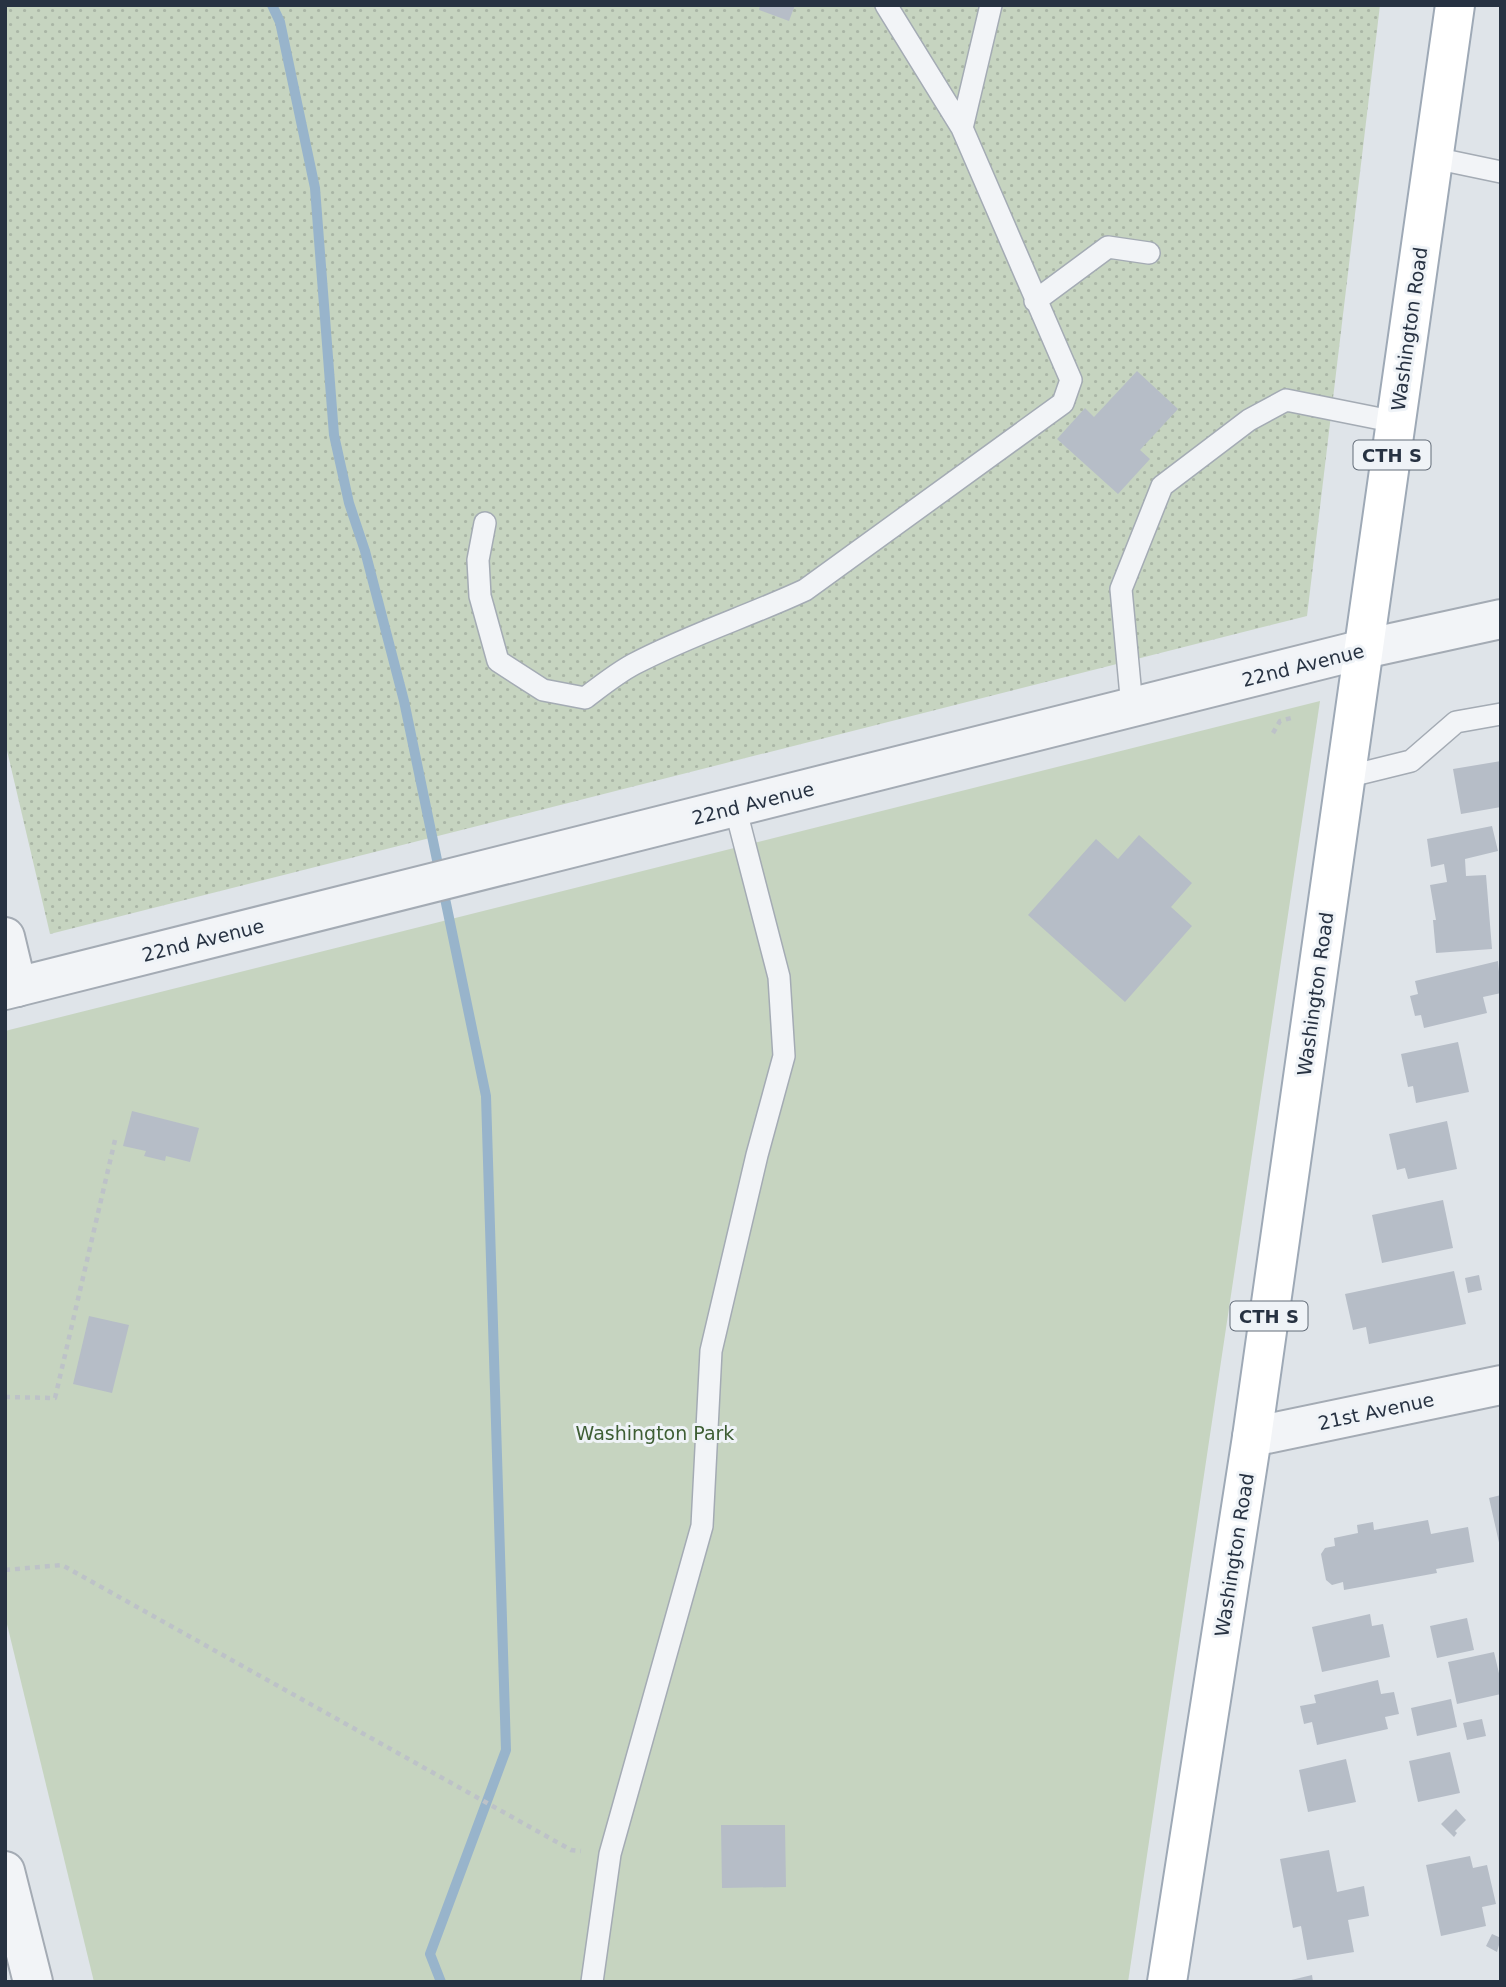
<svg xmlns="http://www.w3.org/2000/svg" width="1506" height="1987" font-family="'DejaVu Sans',sans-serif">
  <defs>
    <pattern id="grass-dots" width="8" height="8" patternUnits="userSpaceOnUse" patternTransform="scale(1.75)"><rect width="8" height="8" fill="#c6d4c0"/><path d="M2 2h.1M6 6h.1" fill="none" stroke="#aab6a6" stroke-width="1.8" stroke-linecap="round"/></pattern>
  </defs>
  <rect width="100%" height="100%" fill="#dfe4e9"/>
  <path fill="url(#grass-dots)" d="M5 5H1380L1307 616 50 934 5 742Z"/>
  <path fill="#c6d4c0" d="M1320 701 1128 1982H94L5 1616V1031Z"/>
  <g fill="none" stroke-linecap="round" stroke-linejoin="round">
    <path stroke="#98b4cb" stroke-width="10" d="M272 5 280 22 315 188 334 435 349 503 365 551 404 701 486 1096 506 1750 430 1954 441 1982"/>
  </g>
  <path fill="#b6bdc7" d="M760 5H795L789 21 759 10Z
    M1137 371 1178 409 1140 450 1150 459 1118 494 1057 439 1085 408 1094 417Z
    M1501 761V807L1461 814 1453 769Z
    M1492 826 1498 851 1465 859 1466 876 1486 875 1492 949 1436 953 1433 920H1436L1430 885 1447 882 1444 864 1431 867 1427 839Z
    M1139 835 1192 883 1171 907 1192 926 1125 1002 1028 915 1096 839 1118 859Z
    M1498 961 1501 993 1483 997 1487 1013 1424 1028 1421 1015 1415 1016 1410 996 1418 994 1415 981Z
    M1458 1042 1469 1092 1416 1103 1413 1086 1408 1087 1401 1054Z
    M132 1111 199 1128 190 1162 166 1156 165 1161 144 1156 146 1151 123 1146Z
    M1447 1121 1457 1169 1408 1179 1405 1168 1397 1170 1389 1134Z
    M1443 1200 1453 1248 1382 1263 1372 1215Z
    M1454 1271 1466 1324 1369 1344 1366 1327 1353 1330 1345 1294Z
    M1479 1275 1482 1290 1468 1293 1465 1278Z
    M89 1316 129 1325 112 1393 73 1384Z
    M1501 1495V1547H1500L1489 1498Z
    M1428 1520 1431 1534 1468 1527 1474 1562 1436 1569 1437 1573 1344 1590 1343 1582 1332 1585 1326 1580 1321 1554 1325 1548 1335 1546 1334 1538 1358 1533 1357 1525 1373 1522 1374 1530Z
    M1370 1614 1372 1626 1383 1624 1390 1657 1322 1672 1312 1627Z
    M1467 1618 1474 1650 1437 1658 1430 1626Z
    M1494 1652 1501 1682V1694L1457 1704 1448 1662Z
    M1378 1680 1381 1694 1394 1692 1399 1714 1385 1717 1388 1729 1317 1745 1312 1722 1304 1724 1300 1706 1316 1703 1314 1695Z
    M1451 1699 1457 1727 1417 1736 1411 1708Z
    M1482 1719 1486 1736 1467 1740 1463 1723Z
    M1450 1752 1460 1793 1418 1802 1409 1761Z
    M1346 1759 1356 1802 1308 1812 1299 1770Z
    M1456 1809 1466 1820 1455 1831 1457 1833 1454 1837 1441 1824Z
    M721 1825H785L786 1887 722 1888Z
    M1329 1850 1337 1892 1364 1886 1369 1916 1348 1920 1354 1952 1307 1960 1301 1926 1293 1928 1280 1859Z
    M1470 1856 1473 1868 1487 1865 1496 1904 1482 1907 1486 1926 1441 1936 1426 1865Z
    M1492 1934 1501 1938 1497 1952 1486 1946Z
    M1312 1975 1313 1982H1287V1981Z"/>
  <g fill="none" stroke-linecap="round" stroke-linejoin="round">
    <g stroke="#a4abb4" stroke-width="24">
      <path id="service" d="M962 128 991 5
        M1434 158 1501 172
        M1035 301 1108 247 1149 253
        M485 523 478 560 480 596 498 661 543 690 585 698C601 686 617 673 634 664 689 635 749 616 805 590L1063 403 1071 380 962 128 886 5
        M1132 707 1121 589 1162 486 1249 420 1286 400 1396 422
        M1346 777 1411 761 1456 722 1501 714
        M592 1982 610 1854 702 1526 711 1351 757 1155 784 1056 779 977 735 807"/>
    </g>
    <g stroke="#a4abb4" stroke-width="42">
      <path id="minor" d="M5 937 17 987
        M1252 1437 1501 1385
        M5 1871 33 1982"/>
    </g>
    <g stroke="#a4abb4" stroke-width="42">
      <path id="tertiary" d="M5 990 1364 649 1501 619"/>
    </g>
    <g stroke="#9ea9b6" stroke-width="42">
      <path id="primary" d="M1167 1982 1252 1437 1455 5"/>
    </g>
    <path stroke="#bdc2c8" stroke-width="4.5" stroke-dasharray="5 5" stroke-linecap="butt" d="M1273 733 1280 721 1295 717
      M5 1397 55 1398 115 1140
      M5 1570 62 1565 571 1850 581 1851"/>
    <use href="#service" stroke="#f2f4f7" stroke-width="21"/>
    <use href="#minor" stroke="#f2f4f7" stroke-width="38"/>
    <use href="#tertiary" stroke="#f2f4f7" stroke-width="38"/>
    <use href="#primary" stroke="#fff" stroke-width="38"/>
  </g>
  <g text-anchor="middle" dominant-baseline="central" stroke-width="6" stroke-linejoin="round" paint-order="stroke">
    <g fill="#eff3f7" stroke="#636c78" stroke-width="2">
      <rect x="1353.5" y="440.5" width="77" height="29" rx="5"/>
      <rect x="1230.5" y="1301.5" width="77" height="29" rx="5"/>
    </g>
    <g font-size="18" font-weight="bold" fill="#273242">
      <text x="1392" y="455">CTH S</text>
      <text x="1269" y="1316">CTH S</text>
    </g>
    <g font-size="19" fill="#273242" stroke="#eff3f7">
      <text transform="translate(1409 329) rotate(-82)">Washington Road</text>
      <text transform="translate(1303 665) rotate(-14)">22nd Avenue</text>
      <text transform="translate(753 803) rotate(-14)">22nd Avenue</text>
      <text transform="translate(203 940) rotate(-14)">22nd Avenue</text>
      <text transform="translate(1315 994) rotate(-82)">Washington Road</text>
      <text transform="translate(1376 1411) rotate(-12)">21st Avenue</text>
      <text transform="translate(1234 1555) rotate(-81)">Washington Road</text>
    </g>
    <g font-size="19" fill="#3e5e34" stroke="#eff3f7">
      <text x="655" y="1433">Washington Park</text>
    </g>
  </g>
  <rect width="1506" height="1987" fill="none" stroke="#273242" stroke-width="14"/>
</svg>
